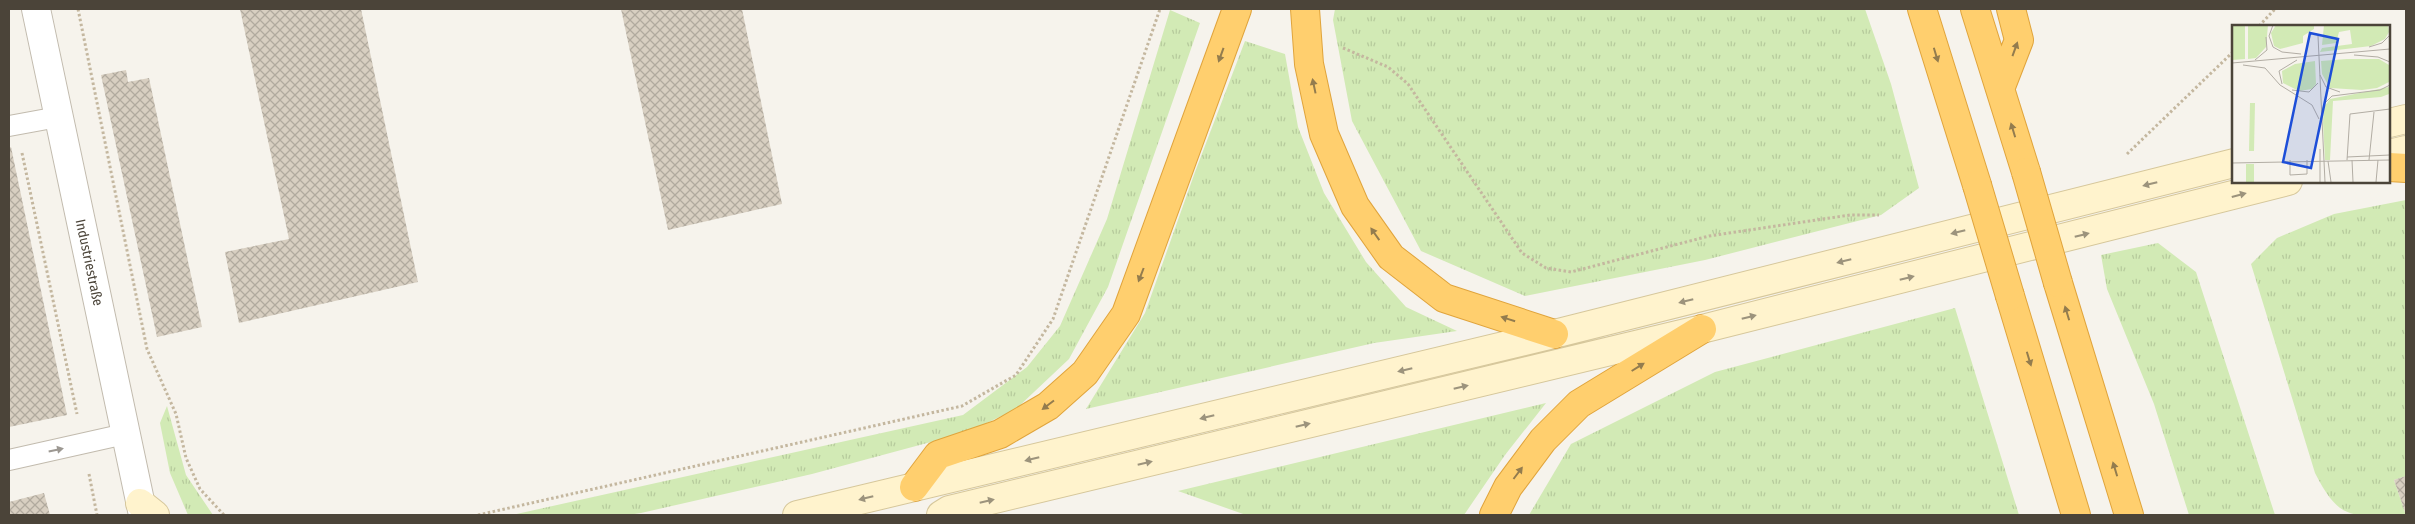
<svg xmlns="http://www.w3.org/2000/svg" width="2415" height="524" font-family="'Fira Sans Condensed',sans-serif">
  <defs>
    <pattern id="grass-tufts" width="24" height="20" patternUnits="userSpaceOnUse" patternTransform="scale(1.25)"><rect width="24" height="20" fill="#d2eab5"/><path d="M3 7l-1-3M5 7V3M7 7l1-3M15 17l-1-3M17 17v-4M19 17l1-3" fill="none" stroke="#b6ca9c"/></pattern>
    <pattern id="building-cross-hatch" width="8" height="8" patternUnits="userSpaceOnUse" patternTransform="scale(1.25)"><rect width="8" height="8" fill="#d8cfc1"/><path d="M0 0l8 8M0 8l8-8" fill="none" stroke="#b1aa9e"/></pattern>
  </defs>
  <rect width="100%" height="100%" fill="#f6f3ec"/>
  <path fill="url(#grass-tufts)" d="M1335 9H1865L1891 84 1919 188 1881 215 1705 260 1525 296 1421 251 1352 121 1333 20Z
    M1170 10 1200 23 1108 287 1069 359 1016 409 968 432 812 474 641 513 628 515H512L963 415 1027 367 1060 326 1107 219Z
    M1245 41 1285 54 1298 127 1324 193 1366 262 1406 307 1457 331 1374 343 1086 409 1145 313 1195 172Z
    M2406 200V476L2394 480 2406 515C2353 515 2341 524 2315 473L2251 264 2277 238 2334 214Z
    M2158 243 2196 272 2275 515H2189L2154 404 2107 289 2101 255Z
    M1955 308 2019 515H1529L1571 444 1715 372Z
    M1546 403 1505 455 1464 515H1246L1178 491Z
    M167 406 186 475 213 515H188L170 473 160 423Z"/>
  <path fill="url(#building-cross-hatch)" d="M240 9H361L418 282 239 323 225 252 289 239Z
    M621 9H742L782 204 668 230Z
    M126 70 128 82 149 78 202 327 157 337 101 75Z
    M11 147 67 415 9 427V148Z
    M2406 476V515L2394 480Z
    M44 493 50 515H9V502Z"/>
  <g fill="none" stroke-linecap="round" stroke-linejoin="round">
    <g stroke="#c2bbae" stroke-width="22">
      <path id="service" d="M9 126 58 117
        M9 460 125 434"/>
    </g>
    <g stroke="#c2bbae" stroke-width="30">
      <g id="tertiary">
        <path id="s1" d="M36 9 143 515"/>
      </g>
    </g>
    <g stroke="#d6c79b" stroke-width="30">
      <path id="secondary" d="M2389 123 2406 119
        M2389 154 2406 150
        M140 503 155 515
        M797 515 1554 334 2234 163
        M941 515 949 510 1702 329 2288 181"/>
    </g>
    <g stroke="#e0a43c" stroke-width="30">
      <path id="motorway" d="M1305 9 1309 64 1324 134 1355 206 1391 257 1444 298 1554 334
        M1922 9 1977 185
        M1975 9 2026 172
        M2000 89 2019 40 2011 9
        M2389 167 2406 168
        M2058 283 2129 515
        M2010 296 2076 515
        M914 487 938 455 1000 434 1048 406 1085 373 1126 314 1237 9
        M1494 515 1508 487 1543 440 1579 404 1702 329"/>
    </g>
    <path stroke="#c4b79f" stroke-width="3" stroke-dasharray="2.5 2.5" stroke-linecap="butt" d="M78 9 147 349 176 414 186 458 200 489 224 515
      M2259 26 2275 9
      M1343 48 1388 67 1408 84 1522 253 1546 268 1571 272 1709 236 1850 215H1879
      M22 153 77 414
      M2127 154 2234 51
      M89 474 97 515
      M478 515 962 406 1016 375 1053 319 1160 9"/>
    <use href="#service" stroke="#fff" stroke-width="20"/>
    <use href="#tertiary" stroke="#fff" stroke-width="28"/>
    <use href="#secondary" stroke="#fff3cd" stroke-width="28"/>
    <use href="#motorway" stroke="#ffcf6e" stroke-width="28"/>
    <g stroke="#e0a43c" stroke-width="30" stroke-linecap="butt">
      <path id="motorway-bridge" d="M2026 172 2058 283
        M1977 185 2010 296"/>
    </g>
    <use href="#motorway-bridge" stroke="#ffcf6e" stroke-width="28"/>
  </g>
  <defs><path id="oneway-solid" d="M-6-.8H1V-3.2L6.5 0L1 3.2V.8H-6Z" transform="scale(1.25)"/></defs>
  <g fill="#937c4e">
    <use href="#oneway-solid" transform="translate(2015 49) rotate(-70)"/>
    <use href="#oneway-solid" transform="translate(1221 55) rotate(110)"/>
    <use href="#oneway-solid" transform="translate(1936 55) rotate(73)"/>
    <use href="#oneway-solid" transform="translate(1314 86) rotate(-102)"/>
    <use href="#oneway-solid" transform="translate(2013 130) rotate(-107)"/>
    <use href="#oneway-solid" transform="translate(1375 234) rotate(-125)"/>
    <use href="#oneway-solid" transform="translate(1141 275) rotate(111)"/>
    <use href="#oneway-solid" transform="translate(2067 313) rotate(-107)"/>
    <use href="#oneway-solid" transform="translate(1508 319) rotate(-162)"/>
    <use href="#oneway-solid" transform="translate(2029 359) rotate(73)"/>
    <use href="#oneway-solid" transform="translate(1638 367) rotate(-32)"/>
    <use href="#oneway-solid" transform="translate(1048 405) rotate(143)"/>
    <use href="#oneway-solid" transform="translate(2115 469) rotate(-107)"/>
    <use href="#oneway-solid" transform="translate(1518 473) rotate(-53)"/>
  </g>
  <g fill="#9c937c">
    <use href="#oneway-solid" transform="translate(2150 184) rotate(166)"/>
    <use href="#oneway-solid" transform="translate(2239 195) rotate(-15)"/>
    <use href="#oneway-solid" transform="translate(1958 232) rotate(166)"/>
    <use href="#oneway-solid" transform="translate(2082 235) rotate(-14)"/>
    <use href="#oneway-solid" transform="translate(1844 261) rotate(166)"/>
    <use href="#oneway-solid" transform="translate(1907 278) rotate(-14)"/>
    <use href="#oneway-solid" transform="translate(1686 301) rotate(166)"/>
    <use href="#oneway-solid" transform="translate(1749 317) rotate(-14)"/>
    <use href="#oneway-solid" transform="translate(1405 370) rotate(167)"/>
    <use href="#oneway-solid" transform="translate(1461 387) rotate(-13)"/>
    <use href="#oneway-solid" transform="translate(1207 417) rotate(166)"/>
    <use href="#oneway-solid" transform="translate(1303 425) rotate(-13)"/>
    <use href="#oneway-solid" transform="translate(1032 459) rotate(166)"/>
    <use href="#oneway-solid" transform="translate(1145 463) rotate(-13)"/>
    <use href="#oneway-solid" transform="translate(866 498) rotate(166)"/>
    <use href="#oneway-solid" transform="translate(987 501) rotate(-13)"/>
  </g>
  <use fill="#9c9892" href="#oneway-solid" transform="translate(56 450) rotate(-12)"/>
  <g text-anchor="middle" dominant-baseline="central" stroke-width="4" stroke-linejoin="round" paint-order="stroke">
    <g font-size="14" fill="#4b4439" stroke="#fff">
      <text stroke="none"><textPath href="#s1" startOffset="259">Industriestraße</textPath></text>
    </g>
  </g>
  <g transform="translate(2232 25)">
    <rect width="158" height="158" fill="#f6f3ec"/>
    <path d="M0 0H13V34L0 35ZM16 0H36L34 22 24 33 16 34ZM44 0H82V4L71 11V18L48 24 42 21 39 8ZM92 0H156L157 7 153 14 139 21 88 27 90 23 120 19 118 5 107 7 104 18 90 20ZM115 34H147L157 40V57L145 63 130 65 98 63 90 49 89 36ZM83 36 84 59 80 64 67 66 51 58 50 46 63 39ZM157 62V69L149 72 101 76 98 135H93L91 97 92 82 98 74ZM14 139H22V157H14Z" fill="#d2eab5"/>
    <path d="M18 78H23L22 126H17Z" fill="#d2eab5"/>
    <path fill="none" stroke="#b2ada4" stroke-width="1" d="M41 0 37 11 41 22 50 27 69 29M86 11 93 157M137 22 150 18 158 10M122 30 146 32 158 37M23 35 35 25 34 12M0 38 158 24M11 40 33 43 48 60 80 80 87 94M88 50 94 62 108 67M50 59 47 46 65 35M60 65 77 67 86 58M89 93 92 79 100 71 148 65 158 60M88 124V157M115 132 158 130M58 135V150L75 149V135M115 135 118 89 158 84M120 135 121 157M137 135 142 87M96 136 99 157M0 138 158 135M144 157 146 135"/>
    <path fill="#1d4ed8" fill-opacity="0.15" stroke="#1d4ed8" stroke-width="2.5" d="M78 8 106 14 79 143 51 137Z"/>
    <rect width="158" height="158" fill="none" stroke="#4b4439" stroke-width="2.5"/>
  </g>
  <rect width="2415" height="524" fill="none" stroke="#4b4439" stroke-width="20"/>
</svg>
